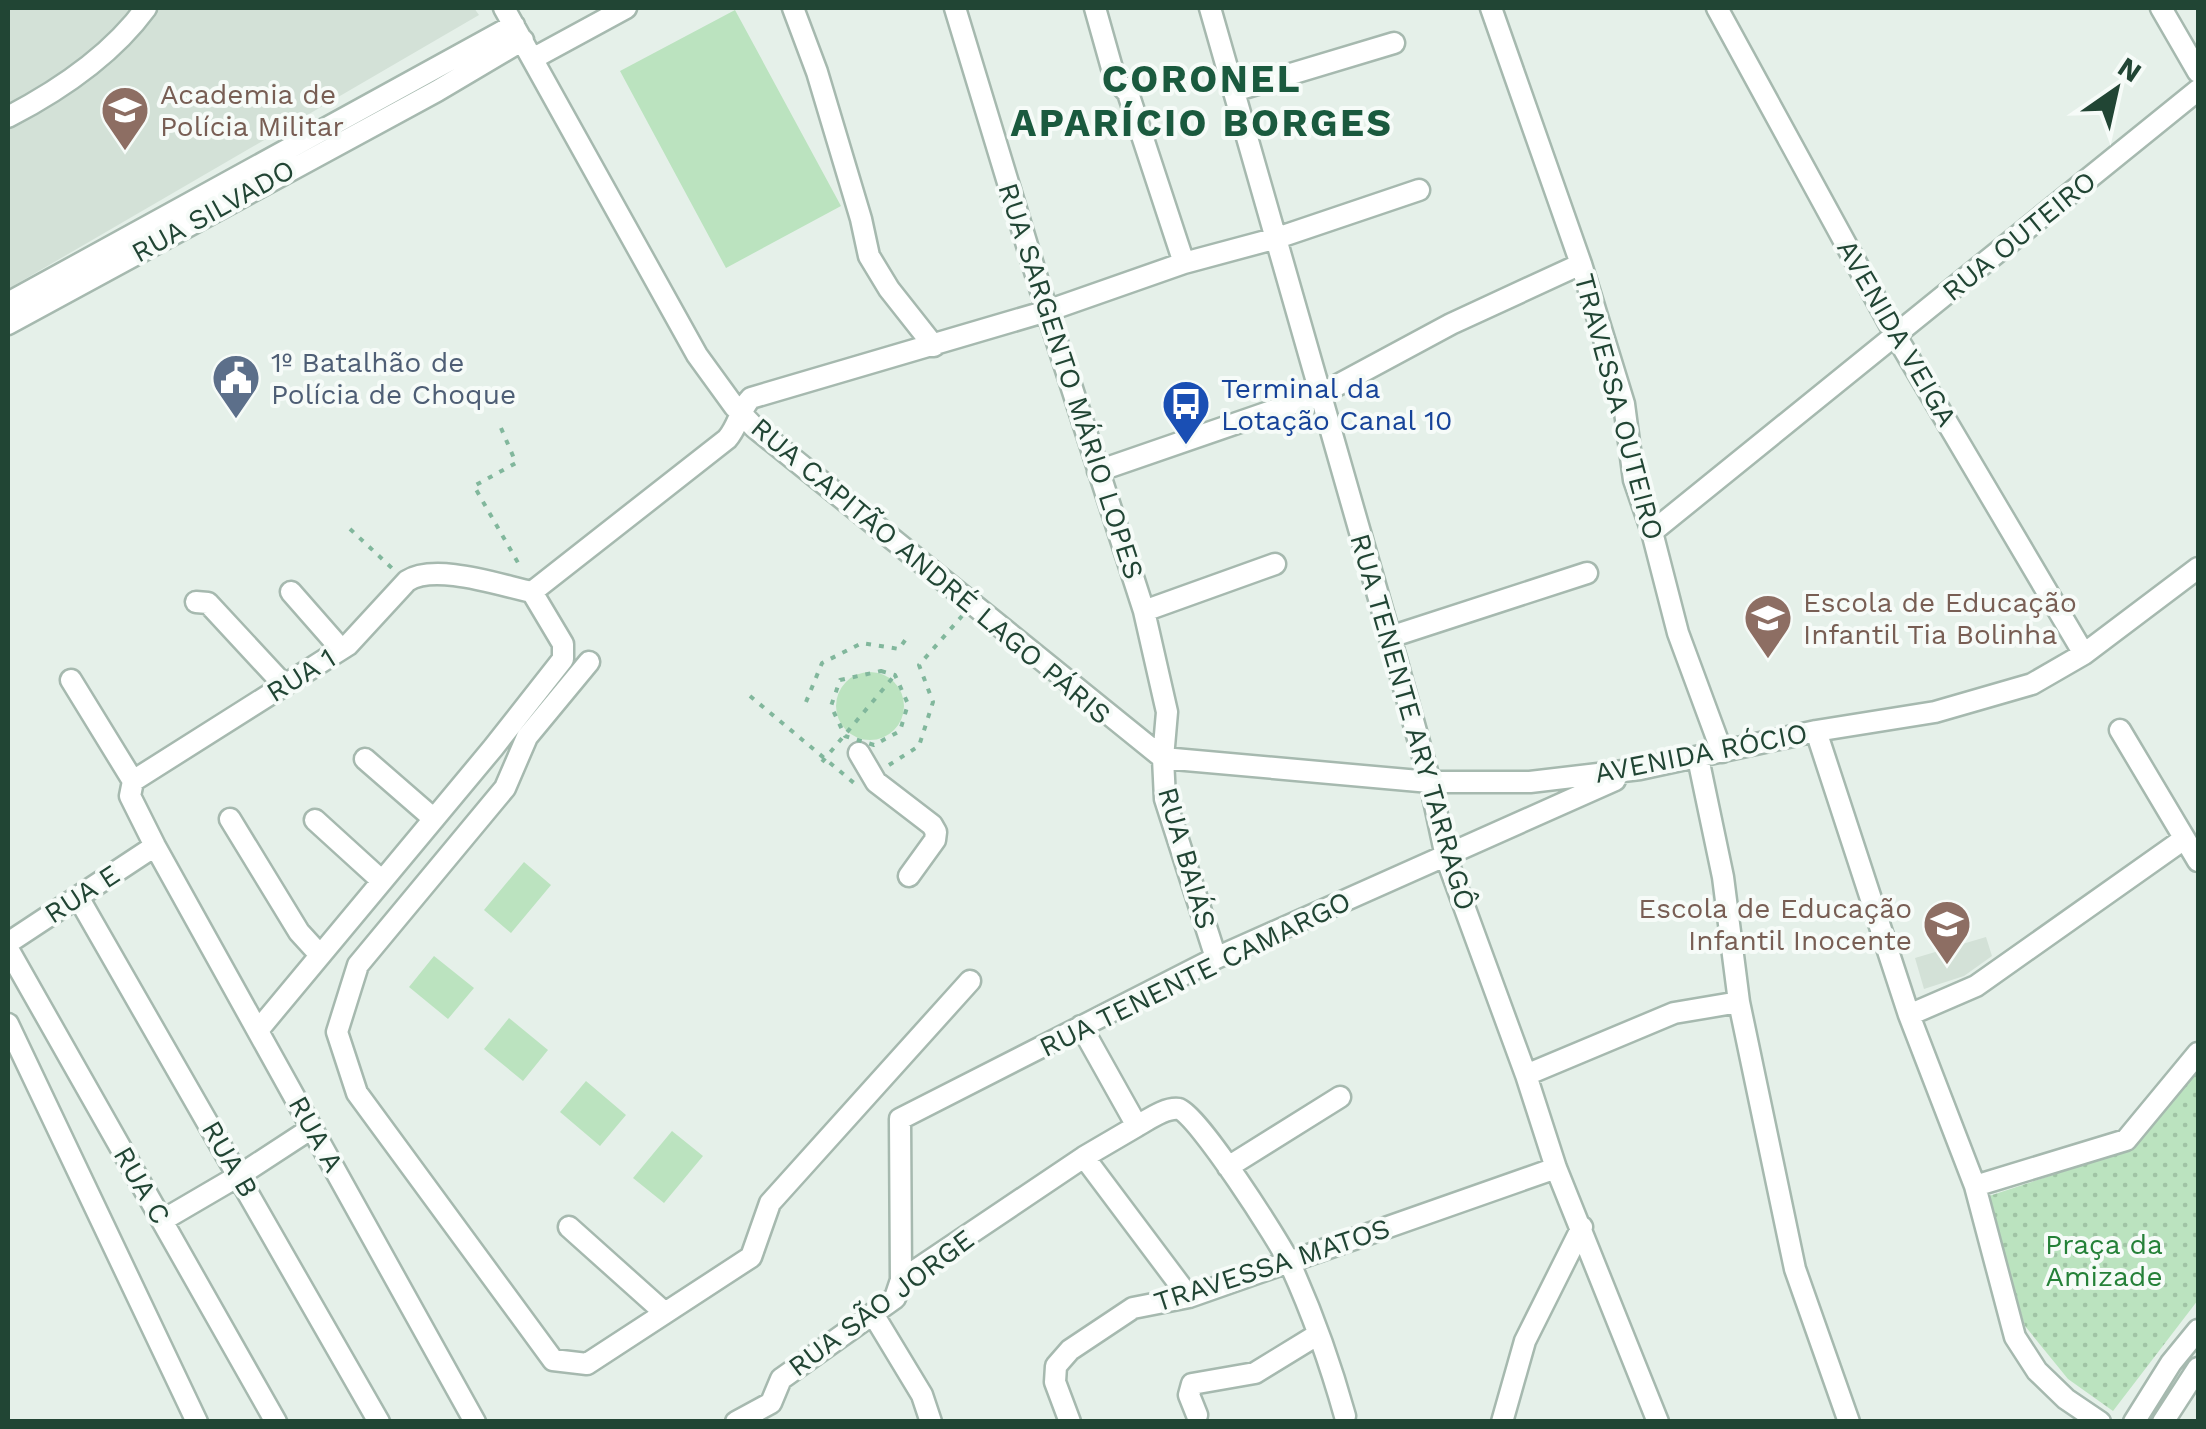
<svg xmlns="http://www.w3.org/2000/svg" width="2206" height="1429" font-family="'Work Sans',sans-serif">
  <defs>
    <pattern id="park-dots" width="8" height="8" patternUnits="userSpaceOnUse" patternTransform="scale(2.5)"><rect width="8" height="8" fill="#bbe3bf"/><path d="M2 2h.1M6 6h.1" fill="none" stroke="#a0c4a5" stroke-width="1.8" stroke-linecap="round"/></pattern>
  </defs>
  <rect width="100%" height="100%" fill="#e5f0e9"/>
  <path fill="#d3e1d7" d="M8 8H474L479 15 8 289Z
    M1986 937 1992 956 1964 976 1924 989 1915 958Z"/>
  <path fill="#bbe3bf" d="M735 10 841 206 726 268 620 71Z
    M836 706a34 34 0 1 1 68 0a34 34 0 1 1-68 0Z
    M524 862 551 885 511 933 484 910Z
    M434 956 474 988 448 1019 409 987Z
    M509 1018 548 1050 523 1081 484 1049Z
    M586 1081 626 1115 600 1146 560 1112Z
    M672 1131 703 1156 664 1203 633 1178Z"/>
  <path fill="url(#park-dots)" d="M2198 1070V1300L2113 1411 2068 1379 2025 1326 1986 1197 2135 1148Z"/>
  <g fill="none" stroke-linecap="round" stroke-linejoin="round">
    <g stroke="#a6b9af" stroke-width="25">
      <path id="minor" d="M504 8 697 355 734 406 754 427 1163 758
        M793 8 817 72 861 219 869 256 889 289 934 346
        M955 8 1047 311 1144 611 1167 712 1163 758 1165 799 1216 958
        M1095 8 1115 79 1128 93 1184 263
        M1210 8 1390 637 1430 782 1446 857 1526 1075 1556 1168 1658 1422
        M1491 8 1581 264 1624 404 1634 480 1652 532 1678 633 1722 752
        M1717 8 1896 336 2084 654
        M2161 8 2198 72
        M534 58 626 8
        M1234 91 1394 43
        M8 117C60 90 111 56 146 8
        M8 303 514 25
        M8 324 437 91 523 40
        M1098 471 1321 394 1451 324 1581 264
        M1652 532 2198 90
        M291 592 341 649
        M196 602 208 603 284 685
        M1144 611 1275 564
        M1390 637 1587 573
        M589 662 527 737 505 788 358 965 337 1032 357 1093 553 1360 587 1364 751 1257 770 1203 970 981
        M71 680 133 781
        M2120 730 2198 861
        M1816 731 1909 1015 1975 1186 2015 1337 2037 1371 2066 1399 2100 1422
        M859 753 876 782 932 825 936 832 935 840 909 876
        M1163 758 1430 782H1530L1640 769 1816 731 1935 712 2032 684 2084 654 2198 568
        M1698 758 1723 877 1739 1002 1795 1269 1849 1422
        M365 759 434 819
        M230 819 299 932 320 955
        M315 820 382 881
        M78 897 379 1422
        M8 943 155 846
        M8 949 276 1422
        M1909 1015 1976 986 2184 839
        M8 1024 197 1422
        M1081 1026 1137 1126C1148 1120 1165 1107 1179 1109 1196 1112 1280 1242 1290 1264 1312 1312 1331 1366 1345 1416
        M259 1029 493 748 563 659V644L532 592 727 439C738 427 740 409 751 398L1047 311 1184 263 1277 238 1419 190
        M1526 1075 1674 1013 1739 1002
        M1084 1157 1189 1297
        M1228 1167 1340 1097
        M1975 1186 2126 1140 2198 1053
        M163 1220 240 1175 312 1128
        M569 1227 665 1313
        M901 1280 900 1119 1216 958 1615 780
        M873 1314 922 1395 931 1422
        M1197 1415 1189 1395 1192 1384 1255 1373 1317 1335
        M475 1422 155 846 130 796 133 781 348 645 407 581C435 563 499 585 532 592
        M736 1422 771 1403 781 1379 895 1298 901 1280 1084 1157 1137 1126
        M1070 1422 1055 1382 1056 1366 1070 1350 1133 1308 1189 1297 1556 1168
        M1502 1422 1525 1341 1582 1227
        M2134 1422 2171 1363 2198 1330
        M2163 1422 2198 1368"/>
    </g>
    <path stroke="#81b79c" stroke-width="4" stroke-dasharray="5 8" stroke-linecap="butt" d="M501 428 516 463 474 486 521 568
      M350 529 394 570
      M881 671 895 675 908 704 900 731 874 745 845 736 831 706 840 680Z
      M750 696 854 783
      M806 702 822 663 862 643 899 649 908 636
      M822 762 895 675
      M889 765 919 746 933 702 919 665 962 616"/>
    <use href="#minor" stroke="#fff" stroke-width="20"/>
  </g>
  <defs>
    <g id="university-pin" transform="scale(2.5)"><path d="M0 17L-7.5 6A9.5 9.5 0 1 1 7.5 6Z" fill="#8d6e63" stroke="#f6fbf8"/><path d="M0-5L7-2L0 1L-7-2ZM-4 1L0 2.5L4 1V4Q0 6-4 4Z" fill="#fff"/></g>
    <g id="civic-pin" transform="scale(2.5)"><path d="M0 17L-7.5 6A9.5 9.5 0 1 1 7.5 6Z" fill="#5c6f8a" stroke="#f6fbf8"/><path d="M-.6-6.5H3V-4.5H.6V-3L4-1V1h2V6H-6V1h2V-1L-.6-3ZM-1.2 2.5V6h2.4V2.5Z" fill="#fff"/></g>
    <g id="bus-pin" transform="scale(2.5)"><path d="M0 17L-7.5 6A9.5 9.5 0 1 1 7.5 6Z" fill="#1a4fb4" stroke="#f6fbf8"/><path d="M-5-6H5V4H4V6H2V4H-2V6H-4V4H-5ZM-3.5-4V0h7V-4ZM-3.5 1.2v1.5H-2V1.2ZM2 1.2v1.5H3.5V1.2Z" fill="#fff"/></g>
    <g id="school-pin" transform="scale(2.5)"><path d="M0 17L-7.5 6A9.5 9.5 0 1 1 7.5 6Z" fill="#8d6e63" stroke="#f6fbf8"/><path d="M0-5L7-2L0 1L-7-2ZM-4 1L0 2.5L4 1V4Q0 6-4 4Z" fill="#fff"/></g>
  </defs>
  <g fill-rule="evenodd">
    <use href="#university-pin" x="125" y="110"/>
    <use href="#civic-pin" x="236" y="378"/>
    <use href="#bus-pin" x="1186" y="404"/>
    <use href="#school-pin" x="1768" y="618"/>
    <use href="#school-pin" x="1947" y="924"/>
  </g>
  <g text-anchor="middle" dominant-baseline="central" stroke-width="8" stroke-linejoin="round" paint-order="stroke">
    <g font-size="28" fill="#785e54" stroke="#f6fbf8" text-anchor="start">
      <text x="160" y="94">Academia de<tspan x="160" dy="32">Polícia Militar</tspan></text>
      <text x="1803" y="602">Escola de Educação<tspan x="1803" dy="32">Infantil Tia Bolinha</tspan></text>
      <text x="1912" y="908" text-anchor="end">Escola de Educação<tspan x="1912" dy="32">Infantil Inocente</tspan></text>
    </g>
    <g font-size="28" fill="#214534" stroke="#f6fbf8">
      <text transform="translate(213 211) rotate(-29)">RUA SILVADO</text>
      <text transform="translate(2019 236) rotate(-39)">RUA OUTEIRO</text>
      <text transform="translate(1897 333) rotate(60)">AVENIDA VEIGA</text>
      <text transform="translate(1071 381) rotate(72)">RUA SARGENTO MÁRIO LOPES</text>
      <text transform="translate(1619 407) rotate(75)">TRAVESSA OUTEIRO</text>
      <text transform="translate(931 571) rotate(40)">RUA CAPITÃO ANDRÉ LAGO PÁRIS</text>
      <text transform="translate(301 675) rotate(-32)">RUA 1</text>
      <text transform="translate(1413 722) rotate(74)">RUA TENENTE ARY TARRAGÔ</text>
      <text transform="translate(1701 753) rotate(-11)">AVENIDA RÓCIO</text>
      <text transform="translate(1187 858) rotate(74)">RUA BAIÁS</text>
      <text transform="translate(82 894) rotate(-33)">RUA E</text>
      <text transform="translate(1195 974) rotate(-26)">RUA TENENTE CAMARGO</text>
      <text transform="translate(316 1134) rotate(61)">RUA A</text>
      <text transform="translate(230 1159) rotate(60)">RUA B</text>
      <text transform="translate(142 1185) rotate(60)">RUA C</text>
      <text transform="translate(1272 1265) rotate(-18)">TRAVESSA MATOS</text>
      <text transform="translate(881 1303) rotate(-37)">RUA SÃO JORGE</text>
    </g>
    <g font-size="28" fill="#4e5e75" stroke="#f6fbf8" text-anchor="start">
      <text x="271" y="362">1º Batalhão de<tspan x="271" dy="32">Polícia de Choque</tspan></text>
    </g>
    <g font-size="28" fill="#164399" stroke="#f6fbf8" text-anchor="start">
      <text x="1221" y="388">Terminal da<tspan x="1221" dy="32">Lotação Canal 10</tspan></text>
    </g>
    <g font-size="28" fill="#258138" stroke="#f6fbf8">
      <text x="2104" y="1244">Praça da<tspan x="2104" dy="32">Amizade</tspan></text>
    </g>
    <g font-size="38" font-weight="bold" letter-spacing="2.5" fill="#1a5a3e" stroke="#f6fbf8">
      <text x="1202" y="79">CORONEL<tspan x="1202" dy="44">APARÍCIO BORGES</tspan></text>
    </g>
  </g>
  <rect width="2206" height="1429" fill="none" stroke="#214534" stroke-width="20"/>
  <g transform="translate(2116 90) rotate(34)" stroke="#f6fbf8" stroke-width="8" paint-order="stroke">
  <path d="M0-8L18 38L0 25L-18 38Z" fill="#214534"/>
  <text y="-15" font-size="28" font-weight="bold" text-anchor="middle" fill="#214534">N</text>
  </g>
</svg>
